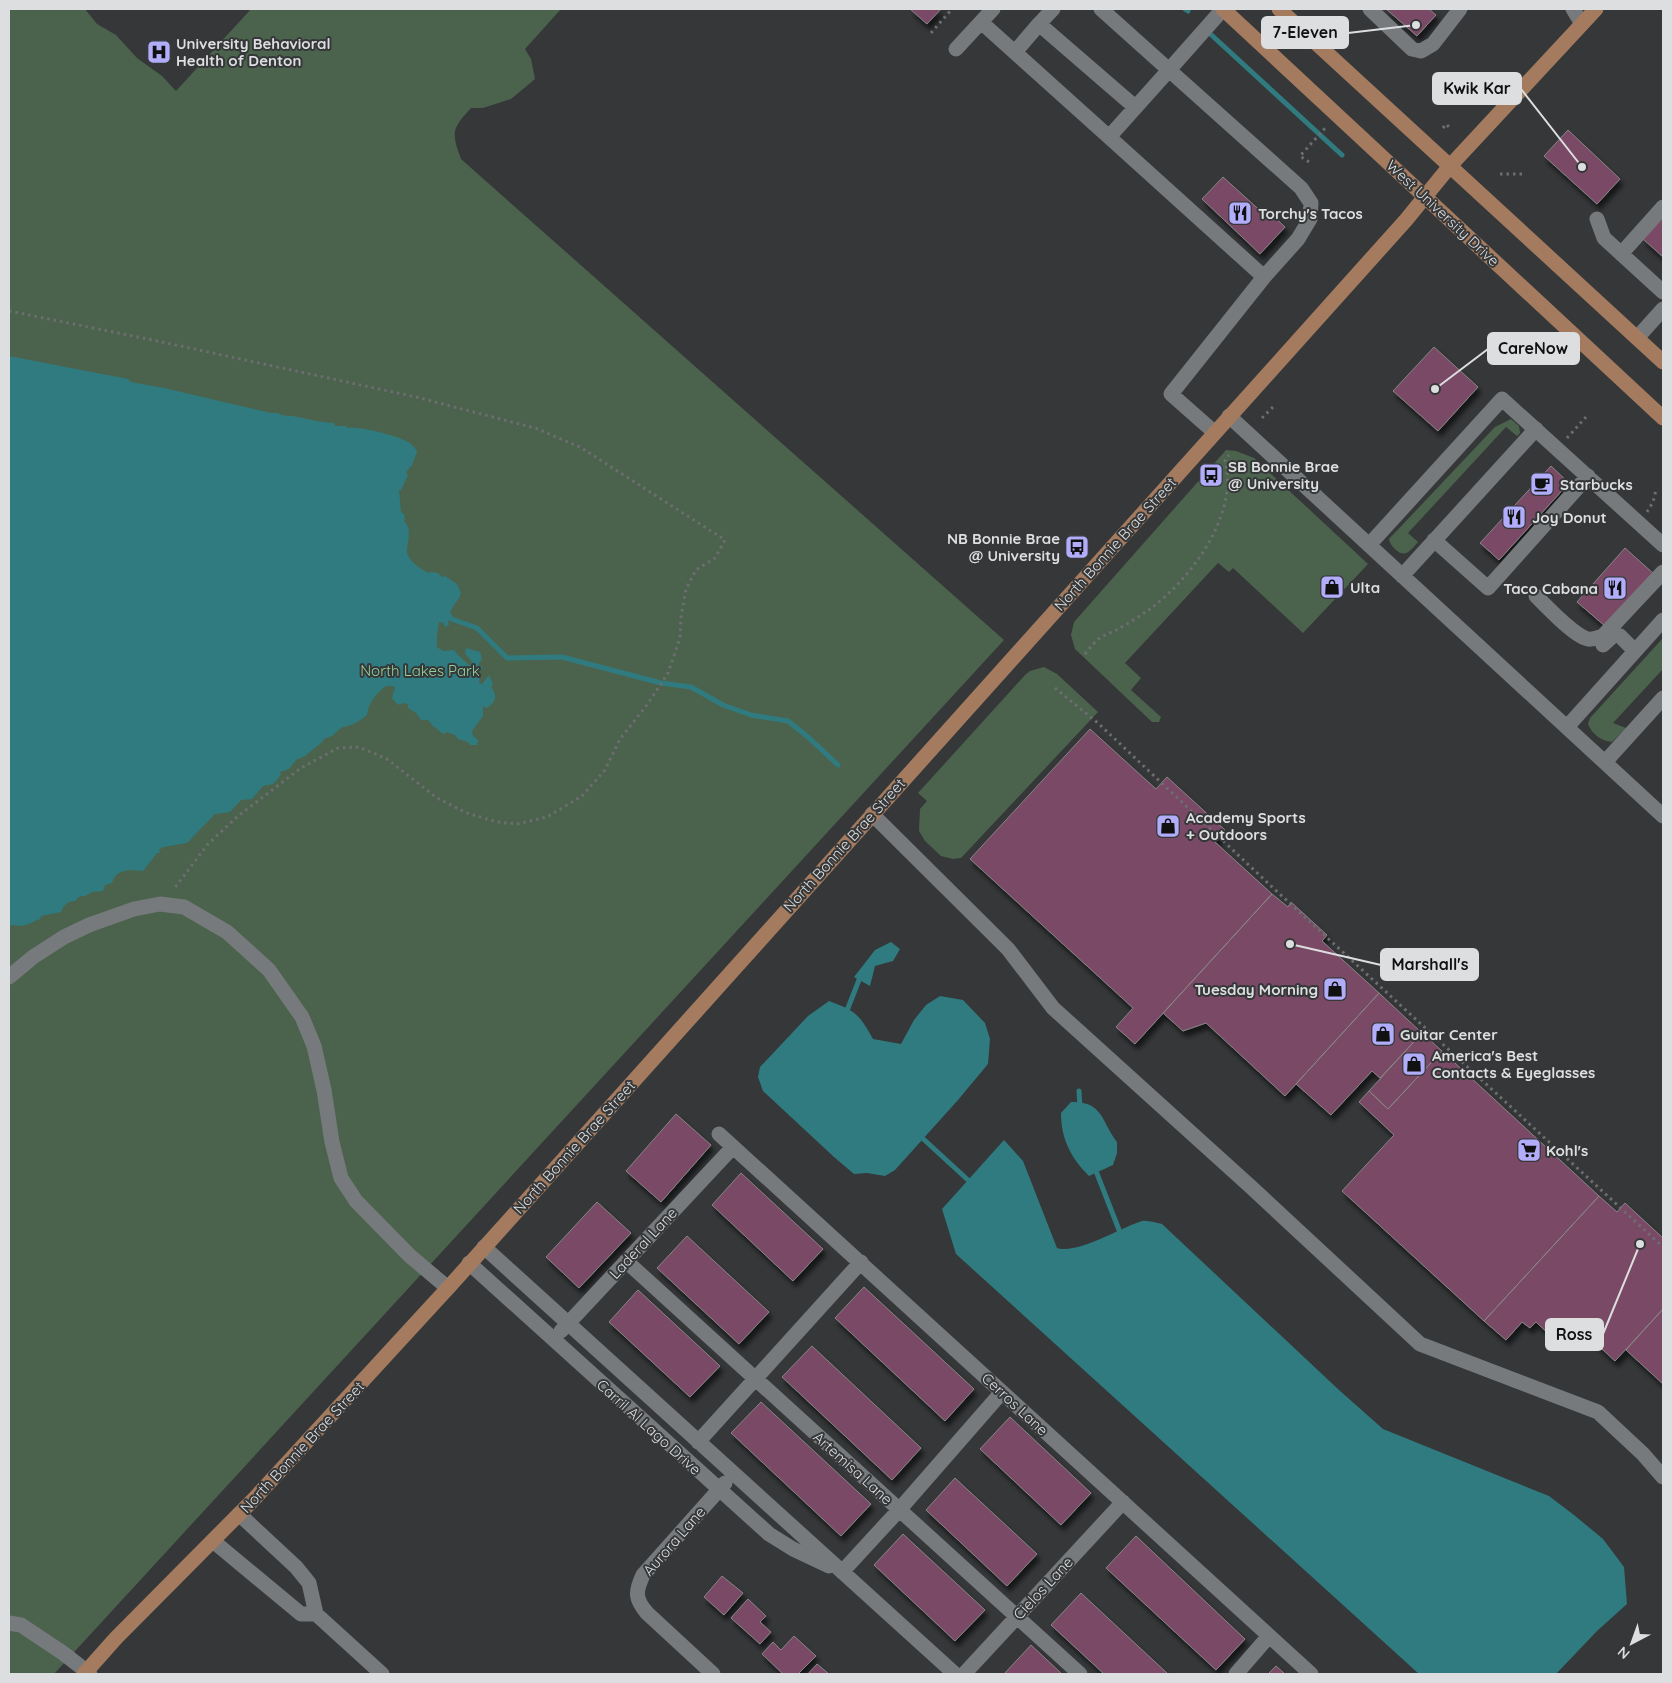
<svg xmlns="http://www.w3.org/2000/svg" width="1672" height="1683" font-family="Quicksand,sans-serif">
  <defs>
    <filter id="shadow"><feDropShadow dx="3" dy="5.5" stdDeviation="2.5" flood-color="#0009"/></filter>
  </defs>
  <rect width="100%" height="100%" fill="#353739"/>
  <path fill="#4b634d" d="M9 9H85L97 24 116 35 137 58 162 76 176 91 251 9H561L525 49 531 59 535 79 511 99 483 108H471C452 129 451 131 461 159L1004 640 54 1674H9Z
    M1511 419 1519 426 1520 433 1517 436 1506 427 1408 533 1418 542C1411 550 1405 559 1395 549 1392 546 1390 544 1389 539L1495 427Z
    M1226 450 1236 451 1254 458 1368 564 1303 633 1233 568 1229 572 1218 563 1125 663 1141 678 1131 690 1161 717 1159 722H1152L1075 649 1071 635 1074 622Z
    M1663 638V669L1613 723 1626 728 1612 742C1601 741 1592 734 1588 724L1590 718Z
    M1044 667 1057 674 1098 712 961 858 953 859 941 856 925 841 919 831 920 809 927 801 918 793 1026 674 1030 671Z"/>
  <path fill="#307b80" d="M9 356 128 379 131 382 164 388 271 413H278C283 417 291 415 298 417 312 420 318 422 334 423L335 426H346L347 428C359 426 395 435 406 441 411 443 415 447 417 452L412 465 406 472 408 475 401 490H399L401 512 404 514 405 519 404 521C413 529 407 542 407 551 407 560 421 569 428 573L431 572 438 573 442 577 445 576 457 584 461 593C459 601 452 605 450 613L453 616 448 620 449 625 445 627 444 623 439 622C438 628 436 641 437 647L443 651 454 650 458 655 469 665H471L472 662 465 653 466 648 480 652 482 659 478 665 483 668 476 673 475 677 480 678 479 683 482 684 489 675 493 684 491 687C498 696 496 701 487 708L483 706V716L472 731 473 736 478 740 477 745H470L468 742 458 739 455 735 447 732 443 734 432 725 428 720H421L416 713 408 708V704L403 703 400 705 396 703 392 698 395 688 393 686H386C377 692 368 703 367 715 361 720 350 727 342 727L332 736 324 739 321 743 305 756 296 760 289 769 280 772 281 774 277 780 273 784 263 786 252 799 241 800 230 812 215 814 187 843 163 847 159 850 160 853H157L143 871C131 870 116 868 112 883L105 885 103 891 92 892 85 896H80L75 901C67 901 64 905 61 912L41 916 40 919C34 921 28 925 22 926 17 926 14 924 9 926Z
    M891 942 900 949 893 961 875 966 870 986 854 977 875 950Z
    M940 996 963 1000 985 1023 990 1039 988 1064 958 1100 895 1170 885 1176 867 1173 854 1174 834 1157 763 1091 758 1077 760 1067 808 1016 829 1001C856 1011 859 1014 873 1039L901 1044 914 1020 926 1005Z
    M1071 1102C1103 1101 1101 1121 1117 1142V1153L1113 1165 1089 1176C1071 1158 1061 1139 1061 1113Z
    M1004 1140 1023 1161 1057 1248C1076 1255 1122 1227 1142 1221 1148 1220 1156 1223 1162 1224L1339 1390 1383 1429 1549 1496 1574 1515 1603 1539 1624 1567 1627 1604 1597 1631 1556 1674H1419L956 1254 942 1209Z"/>
  <g fill="none" stroke-linecap="round" stroke-linejoin="round">
    <path stroke="#307b80" stroke-width="5" d="M1185 9 1188 11
      M1206 30 1342 155
      M443 616 477 628 507 658 562 657 661 683 691 687 723 705 751 715 788 721 808 737 838 765
      M846 1013 859 980 863 976
      M1079 1091 1080 1108
      M919 1135 968 1180 971 1184
      M1094 1166 1121 1235"/>
  </g>
  <path fill="#794a65" stroke="#888486" filter="url(#shadow)" d="M910 9H941L927 24Z
    M1386 9H1429L1436 15 1417 36Z
    M1568 130 1620 179 1597 204 1544 156Z
    M1223 177 1265 215 1268 211 1285 227 1260 254 1202 199Z
    M1663 217V257L1643 239Z
    M1434 347 1478 387 1438 431 1393 391Z
    M1551 466 1569 483 1499 560 1480 543Z
    M1625 548 1654 574 1606 627 1577 602Z
    M1090 729 1156 789 1167 777 1225 830 1215 842 1272 894 1135 1044 1116 1027 1133 1008 970 859Z
    M1272 894 1288 907 1291 902 1327 935 1322 941 1379 993 1285 1096 1206 1023 1183 1031 1163 1013Z
    M1379 993 1422 1033 1380 1078 1372 1071 1331 1115 1296 1084Z
    M1422 1033 1442 1051 1388 1109 1369 1091Z
    M1442 1051 1599 1196 1484 1321 1342 1191 1394 1135 1359 1102 1369 1091 1388 1109Z
    M676 1114 711 1145 661 1202 626 1171Z
    M741 1173 823 1249 793 1281 712 1205Z
    M1599 1196 1617 1212 1625 1203 1663 1238V1309L1615 1361 1568 1318 1552 1337 1536 1322 1530 1328 1522 1322 1506 1340 1484 1321Z
    M597 1202 631 1233 579 1288 546 1257Z
    M687 1236 769 1312 739 1344 657 1268Z
    M864 1287 974 1389 945 1421 835 1318Z
    M638 1290 720 1366 690 1397 609 1322Z
    M1663 1309V1384L1626 1350Z
    M812 1346 921 1448 892 1480 782 1377Z
    M761 1402 871 1504 841 1536 731 1433Z
    M1010 1417 1091 1493 1061 1525 980 1449Z
    M955 1478 1037 1554 1007 1586 926 1510Z
    M903 1534 985 1610 955 1641 874 1565Z
    M1136 1536 1245 1639 1216 1670 1106 1568Z
    M722 1576 743 1593 724 1615 704 1597Z
    M1081 1593 1168 1674H1104L1051 1625Z
    M748 1599 766 1616 760 1622 771 1632 760 1644 731 1618Z
    M794 1636 816 1656 798 1674H783L762 1654 773 1642 781 1650Z
    M1031 1645 1062 1674H1004Z
    M817 1664 829 1674H808Z
    M1276 1666 1285 1674H1268Z"/>
  <g fill="none" stroke-linecap="round" stroke-linejoin="round">
    <path stroke="#6c6e70" stroke-width="3" stroke-dasharray="2.5 4" stroke-linecap="butt" d="M931 33 952 9
      M1443 128 1446 124 1449 127
      M1309 162 1300 156 1327 126
      M1500 174H1526
      M9 311 148 339 416 397 535 428 580 447 725 540 715 558 696 570 686 589 681 617 680 638 668 673 647 705 620 739 605 770 582 796 547 817 517 824 497 822 467 813 437 798 387 759 359 747 338 748 301 768 238 816 208 844 173 890
      M1262 418 1273 407
      M1567 438 1586 417
      M1647 512 1653 502 1656 490
      M1085 654C1089 649 1093 644 1097 640 1103 635 1111 633 1118 629 1129 623 1140 616 1150 609 1192 578 1239 514 1225 460L1229 455
      M1055 688 1099 724 1270 885 1663 1247"/>
    <path stroke="#777a7c" stroke-width="15" d="M1101 9 1169 70 1109 137 1264 277
      M1370 9 1412 49 1421 51 1433 44 1460 9
      M1573 9 1582 24
      M981 22 1109 137
      M1039 24 1053 9
      M956 49 993 9
      M1015 52 1039 24 1135 107
      M1597 219 1604 238 1663 292
      M1621 254 1663 207
      M1637 338 1663 309
      M1229 416 1663 816
      M1214 432 1171 394 1264 277 1298 239 1310 219 1311 203 1301 188 1169 70 1223 9
      M1434 540 1488 588 1588 476
      M1369 545 1502 399 1663 545
      M1402 576 1536 429
      M1536 596C1547 607 1574 636 1588 639 1593 640 1599 637 1603 636L1663 572
      M1603 645 1615 634 1620 636 1635 651
      M1567 727 1663 620
      M1605 762 1663 698
      M872 814 1008 949 1053 1008 1251 1187 1420 1344 1598 1412 1643 1454 1663 1477
      M9 977 33 957 64 937 89 925 134 909 160 904 184 907 227 932 269 970 302 1017 314 1046 324 1090 332 1142 341 1178 356 1201 410 1256 448 1288
      M719 1134 1311 1674
      M484 1247 955 1674
      M626 1261 1080 1674
      M469 1263 769 1534 793 1549 829 1566
      M561 1331 733 1147
      M698 1442 861 1262
      M213 1541 301 1614H316L309 1583 296 1567 239 1514
      M842 1572 899 1510 1002 1392
      M316 1614 382 1674
      M9 1623 21 1625 63 1653 90 1674
      M713 1674 647 1613C635 1599 635 1592 643 1575L725 1483
      M964 1674 1123 1502
      M1236 1674 1269 1636"/>
    <path stroke="#a47b5f" stroke-width="15" d="M1223 9 1663 418
      M1279 9 1663 362
      M84 1674 116 1638 255 1498 448 1288 1406 220 1450 166 1596 9"/>
  </g>
  <defs>
    <g id="hospital-square" transform="scale(1.25)"><rect x="-9" y="-9" width="18" height="18" rx="4" fill="#b1adfa" stroke="#353739"/><path d="M-5-5h3v3.5h4V-5h3V5h-3V1.5h-4V5h-3Z" fill="#111"/></g>
    <g id="restaurant-square" transform="scale(1.25)"><rect x="-9" y="-9" width="18" height="18" rx="4" fill="#b1adfa" stroke="#353739"/><path d="M-5-6h1v4h1v-4h1v4h1v-4h1v5L-1.5 .5V6h-2V.5L-5-1ZM5-6V6H3V1.5H1.5Q1.5-4 5-6Z" fill="#111"/></g>
    <g id="bus-square" transform="scale(1.25)"><rect x="-9" y="-9" width="18" height="18" rx="4" fill="#b1adfa" stroke="#353739"/><path d="M-5-6H5V4H4V6H2V4H-2V6H-4V4H-5ZM-3.5-4V0h7V-4ZM-3.5 1.2v1.5H-2V1.2ZM2 1.2v1.5H3.5V1.2Z" fill="#111"/></g>
    <g id="cafe-square" transform="scale(1.25)"><rect x="-9" y="-9" width="18" height="18" rx="4" fill="#b1adfa" stroke="#353739"/><path d="M-5.5-4.5H6V0H3Q3 3.5 0 3.5H-2.5Q-5.5 3.5-5.5 0ZM3-3.2v2h1.7v-2ZM-6 4.5H4V6H-6Z" fill="#111"/></g>
    <g id="shop-square" transform="scale(1.25)"><rect x="-9" y="-9" width="18" height="18" rx="4" fill="#b1adfa" stroke="#353739"/><path d="M-5-2.5h2.3a2.7 3.5 0 0 1 5.4 0H5L5.5 6h-11ZM-1.5-2.5h3a1.5 2.3 0 0 0-3 0Z" fill="#111"/></g>
    <g id="supermarket-square" transform="scale(1.25)"><rect x="-9" y="-9" width="18" height="18" rx="4" fill="#b1adfa" stroke="#353739"/><path d="M-6-5.5h2.5l.6 2H6L4.5 2H-2.5L-4.4-4H-6ZM-1.5 3.2a1.3 1.3 0 1 0 .1 0ZM3 3.2a1.3 1.3 0 1 0 .1 0Z" fill="#111"/></g>
  </defs>
  <g fill-rule="evenodd">
    <use href="#hospital-square" x="159" y="52"/>
    <use href="#restaurant-square" x="1240" y="213"/>
    <use href="#bus-square" x="1211" y="475"/>
    <use href="#cafe-square" x="1542" y="484"/>
    <use href="#restaurant-square" x="1514" y="517"/>
    <use href="#bus-square" x="1077" y="547"/>
    <use href="#shop-square" x="1332" y="587"/>
    <use href="#restaurant-square" x="1615" y="588"/>
    <use href="#shop-square" x="1168" y="826"/>
    <use href="#shop-square" x="1335" y="989"/>
    <use href="#shop-square" x="1383" y="1034"/>
    <use href="#shop-square" x="1414" y="1064"/>
    <use href="#supermarket-square" x="1529" y="1150"/>
  </g>
  <g text-anchor="middle" dominant-baseline="central" stroke-width="4" stroke-linejoin="round" paint-order="stroke">
    <g font-size="15" font-weight="bold" fill="#dcdedf" stroke="#353739" text-anchor="start">
      <text x="176" y="43">University Behavioral<tspan x="176" dy="17">Health of Denton</tspan></text>
      <text x="1258" y="213">Torchy's Tacos</text>
      <text x="1228" y="466">SB Bonnie Brae<tspan x="1228" dy="17">@ University</tspan></text>
      <text x="1560" y="484">Starbucks</text>
      <text x="1532" y="517">Joy Donut</text>
      <text x="1060" y="538" text-anchor="end">NB Bonnie Brae<tspan x="1060" dy="17">@ University</tspan></text>
      <text x="1350" y="587">Ulta</text>
      <text x="1598" y="588" text-anchor="end">Taco Cabana</text>
      <text x="1186" y="817">Academy Sports<tspan x="1186" dy="17">+ Outdoors</tspan></text>
      <text x="1318" y="989" text-anchor="end">Tuesday Morning</text>
      <text x="1400" y="1034">Guitar Center</text>
      <text x="1432" y="1055">America's Best<tspan x="1432" dy="17">Contacts &amp; Eyeglasses</tspan></text>
      <text x="1546" y="1150">Kohl's</text>
    </g>
    <g font-size="15" fill="#dcdedf" stroke="#353739">
      <text transform="translate(1443 213) rotate(43)">West University Drive</text>
      <text transform="translate(1115 544) rotate(-48)">North Bonnie Brae Street</text>
      <text transform="translate(844 845) rotate(-48)">North Bonnie Brae Street</text>
      <text transform="translate(574 1147) rotate(-48)">North Bonnie Brae Street</text>
      <text transform="translate(643 1243) rotate(-47)">Laderal Lane</text>
      <text transform="translate(1015 1404) rotate(43)">Cerros Lane</text>
      <text transform="translate(649 1427) rotate(42)">Carril Al Lago Drive</text>
      <text transform="translate(302 1447) rotate(-47)">North Bonnie Brae Street</text>
      <text transform="translate(853 1468) rotate(42)">Artemisa Lane</text>
      <text transform="translate(674 1541) rotate(-49)">Aurora Lane</text>
      <text transform="translate(1043 1588) rotate(-47)">Cielos Lane</text>
    </g>
    <g font-size="15" fill="#94d49a" stroke="#353739">
      <text x="420" y="670">North Lakes Park</text>
    </g>
  </g>
  <path fill="none" stroke="#dcdedf" stroke-width="2" d="M1416 25L1348 33M1582 167L1521 89M1435 389L1488 349M1290 944L1381 965M1640 1244L1603 1334"/>
  <g fill="#dcdedf" stroke="#353739" stroke-width="2">
    <circle cx="1416" cy="25" r="5"/>
    <circle cx="1582" cy="167" r="5"/>
    <circle cx="1435" cy="389" r="5"/>
    <circle cx="1290" cy="944" r="5"/>
    <circle cx="1640" cy="1244" r="5"/>
  </g>
  <g fill="#dcdedf" stroke="#dcdedf" stroke-width="2">
    <rect x="1262" y="17" width="86" height="31" rx="5"/>
    <rect x="1433" y="73" width="88" height="31" rx="5"/>
    <rect x="1488" y="333" width="91" height="31" rx="5"/>
    <rect x="1381" y="949" width="97" height="31" rx="5"/>
    <rect x="1546" y="1319" width="57" height="31" rx="5"/>
  </g>
  <g font-size="16" text-anchor="middle" font-weight="bold" fill="#111">
    <text x="1305" y="38">7-Eleven</text>
    <text x="1477" y="94">Kwik Kar</text>
    <text x="1533" y="354">CareNow</text>
    <text x="1430" y="970">Marshall's</text>
    <text x="1574" y="1340">Ross</text>
  </g>
  <rect width="1672" height="1683" fill="none" stroke="#dcdedf" stroke-width="20"/>
  <g transform="translate(1632 1643) rotate(221)" stroke="#353739" stroke-width="4" paint-order="stroke">
  <path d="M0-4L9 19L0 12L-9 19Z" fill="#dcdedf"/>
  <text y="-8" font-size="14" font-weight="bold" text-anchor="middle" fill="#dcdedf">N</text>
  </g>
</svg>
